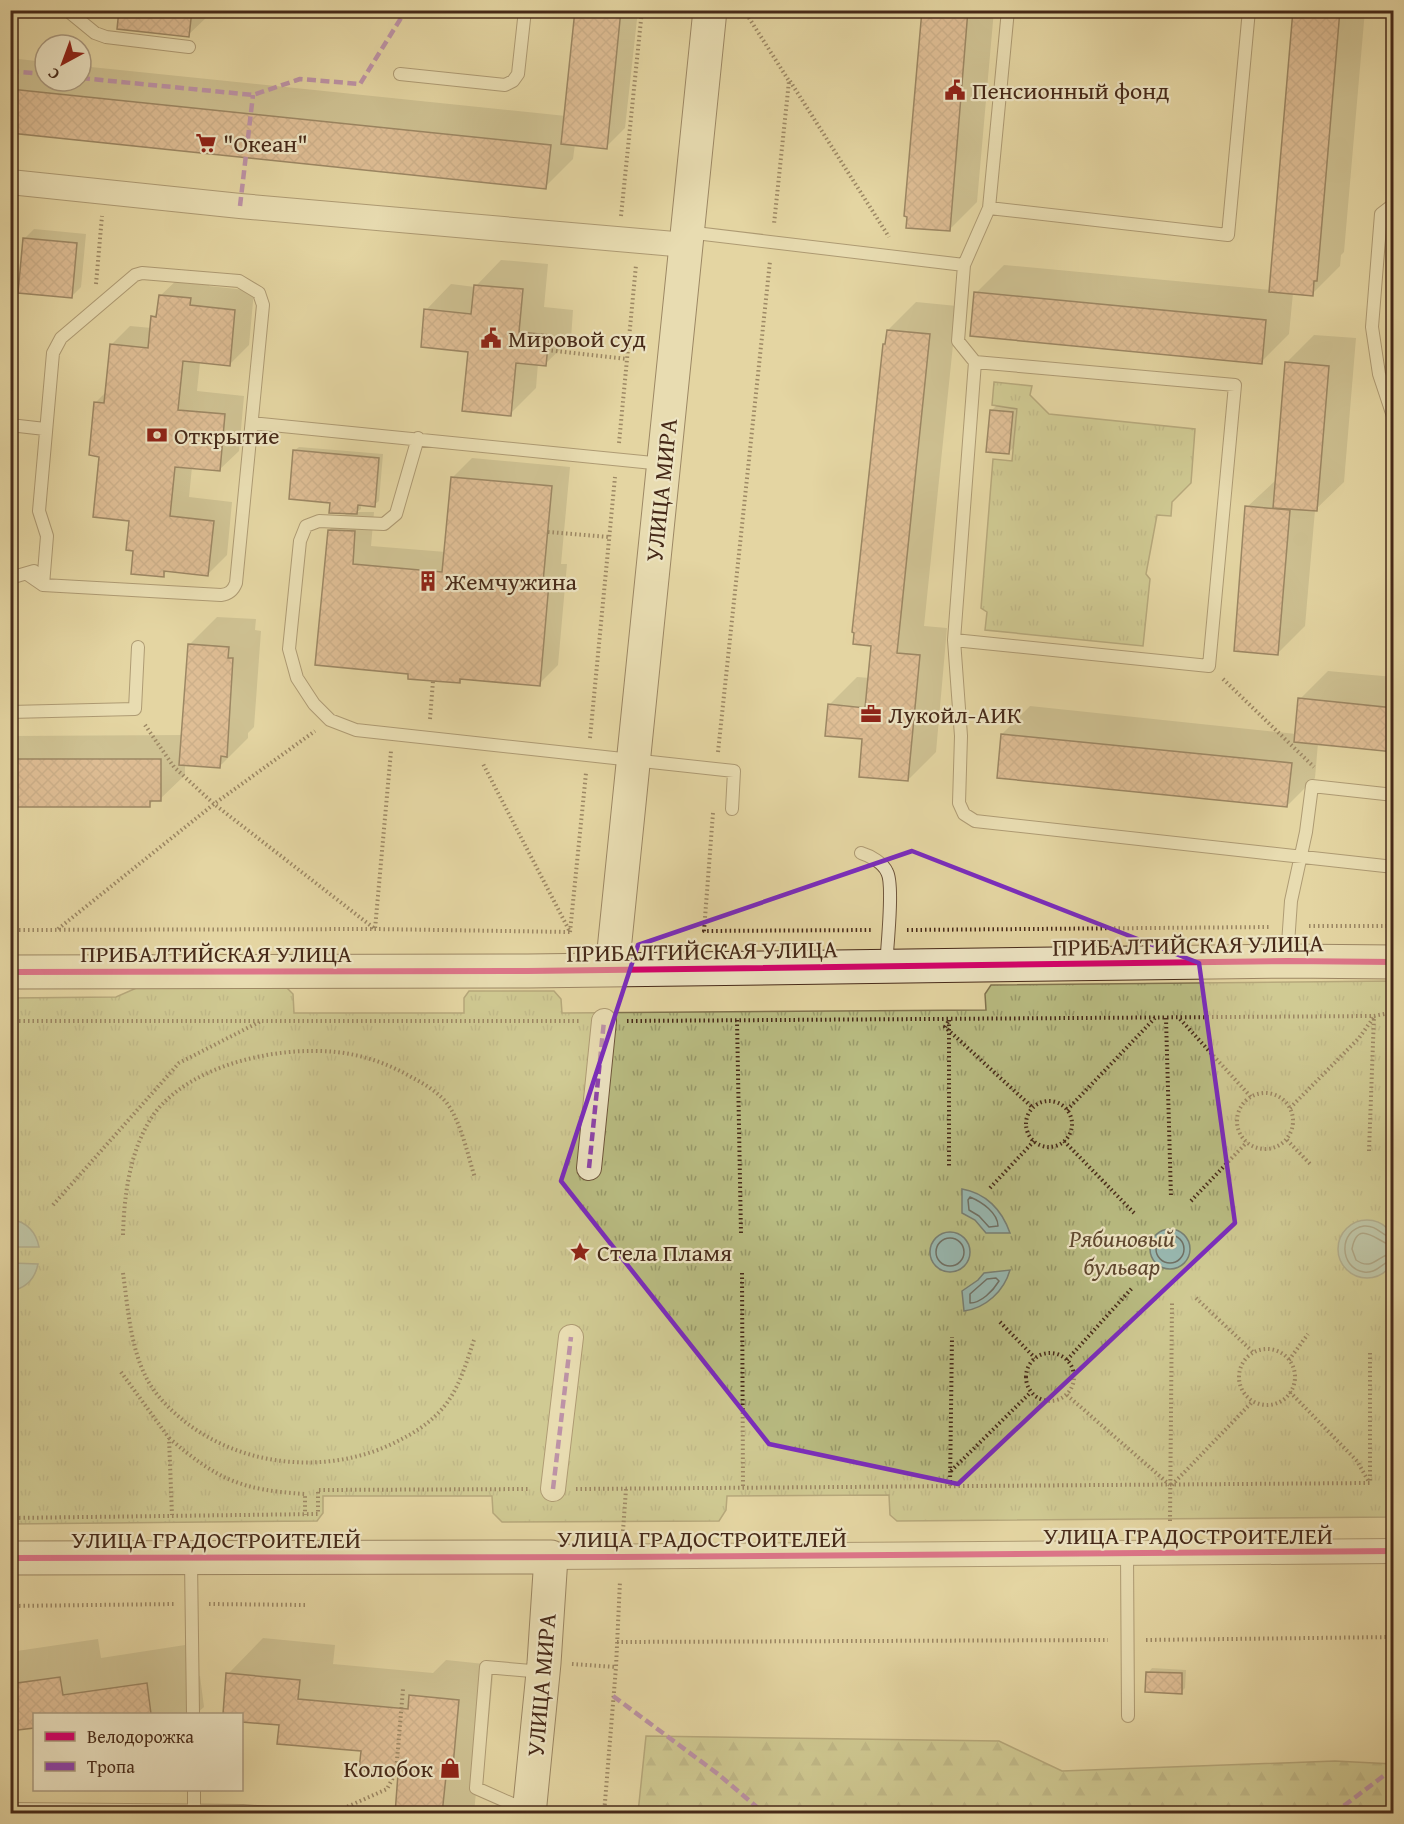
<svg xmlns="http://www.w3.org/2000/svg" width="1404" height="1824" font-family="'Gentium Book Plus',serif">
  <defs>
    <pattern id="forest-firs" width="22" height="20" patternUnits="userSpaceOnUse" patternTransform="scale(1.5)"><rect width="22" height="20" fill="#b9bc82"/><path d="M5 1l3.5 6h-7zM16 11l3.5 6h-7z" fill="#98996a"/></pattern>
    <pattern id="park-tufts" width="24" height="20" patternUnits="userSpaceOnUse" patternTransform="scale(1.5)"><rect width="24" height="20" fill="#b9bc82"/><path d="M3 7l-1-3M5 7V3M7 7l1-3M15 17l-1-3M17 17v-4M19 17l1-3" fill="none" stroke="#98996a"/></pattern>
    <pattern id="building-cross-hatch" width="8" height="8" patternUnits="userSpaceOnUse" patternTransform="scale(1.5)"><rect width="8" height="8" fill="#d9a286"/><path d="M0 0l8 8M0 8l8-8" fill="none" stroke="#b2846d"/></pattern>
  </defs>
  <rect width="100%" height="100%" fill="#e4d5a2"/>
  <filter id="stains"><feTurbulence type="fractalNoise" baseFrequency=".00333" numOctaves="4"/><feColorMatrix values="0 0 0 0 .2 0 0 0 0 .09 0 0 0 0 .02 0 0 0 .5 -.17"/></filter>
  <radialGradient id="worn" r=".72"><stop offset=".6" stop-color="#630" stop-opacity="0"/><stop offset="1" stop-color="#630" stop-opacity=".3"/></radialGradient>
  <path fill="url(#forest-firs)" stroke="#80734e" stroke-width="1.5" d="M646 1736 999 1741 1062 1771 1335 1761 1393 1764V1813H638Z"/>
  <path fill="url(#park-tufts)" stroke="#80734e" stroke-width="1.5" d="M994 382 1032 386 1030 395 1049 414 1195 429 1191 483 1172 502 1171 516 1157 515 1146 574 1150 579 1143 646 985 630 987 612 981 608 993 459 1012 461 1017 409 992 405Z
    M1393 981V1517L897 1521 890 1515 889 1495 727 1496 726 1510 719 1521 502 1522 493 1513 492 1496H323V1513L317 1521 11 1524 10 998 116 997 141 986 286 987 293 994 294 1013H464V998L469 991H554L561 999 562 1013 986 1010 985 994 991 985Z"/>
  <path fill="#98b7af" stroke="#787f73" stroke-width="1.5" d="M962 1189C986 1193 1002 1210 1010 1233H986L975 1220 962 1213Z
    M11 1219C26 1222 36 1232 39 1247H11Z
    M1338 1249a29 29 0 1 1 58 0a29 29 0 1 1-58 0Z
    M1150 1249a20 20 0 1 1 40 0a20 20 0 1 1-40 0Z
    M930 1252a20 20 0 1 1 40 0a20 20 0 1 1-40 0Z
    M11 1263 38 1264C35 1279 26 1288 11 1291Z
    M1010 1270C1004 1291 986 1308 964 1311L962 1291 978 1280 984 1273Z"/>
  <path fill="#0003" d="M120 10H208V16L188 35Z
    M577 10H638L625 128 606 147 575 144 573 159 545 187 10 132V58L45 62V81H81V66L566 116Z
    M923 10H994L977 202 949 230Z
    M1295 10H1365L1344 252 1341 255 1340 266 1312 294 1293 293 1289 334 1261 362 976 293 1004 265 1271 290Z
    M34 229 86 234 81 287 71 297 24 239Z
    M501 260 548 264 544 307 573 310 571 339 545 364 538 363 536 388 510 414 469 350 426 310 451 284 475 287Z
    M180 277 209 280V286L254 291 249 345 229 365 200 362 197 391 244 396 239 451 219 470 192 467 189 497 232 502 227 555 208 574 168 570 163 575 135 549 131 519 100 455 96 402 107 391 111 345 130 326 152 328 153 317 158 312 160 296Z
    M916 302 957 306 924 626 947 628 936 752 908 780 829 705 857 677 870 678 884 345 887 342 888 330Z
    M1314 335 1356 338 1344 482 1315 510 1305 626 1277 654 1247 507 1277 479 1286 363Z
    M996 406 1017 408 1013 448 1009 452 991 411Z
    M299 447 383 454 379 501 374 505 361 504V509L357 512H374L371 546 446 552 453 477 472 458 570 467 561 564H567L558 665 539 684 464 677 459 682 410 672 329 530 347 513 332 502 294 451Z
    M217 617 256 619 255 630 261 631 254 727 248 733V738L220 766 185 764V775L160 799H155L149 805 10 806V736L183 735 189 645Z
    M1328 671 1394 677V751L1318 743 1315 778 1287 806 1002 734 1030 706 1296 734 1300 699Z
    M263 1638 335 1645 333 1664 433 1673 446 1660 494 1665 487 1740 480 1747 474 1814H396L400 1773 363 1750 280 1724 242 1720V1714H224L228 1674Z
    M98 1639 101 1658 185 1645 189 1677 200 1676 204 1707 196 1714H34V1726L10 1730V1652Z
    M1152 1668 1186 1670 1185 1688 1181 1692 1148 1673Z"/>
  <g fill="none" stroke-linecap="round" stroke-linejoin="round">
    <path stroke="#707064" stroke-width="1.5" d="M970 1197C982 1202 998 1213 998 1226L989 1227 979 1216 969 1210 968 1200Z
      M1156 1249a14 14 0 1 1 28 0a14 14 0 1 1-28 0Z
      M936 1252a14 14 0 1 1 28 0a14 14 0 1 1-28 0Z
      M1394 1238C1382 1237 1378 1225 1364 1226 1338 1230 1339 1268 1364 1272 1378 1274 1382 1261 1394 1260
      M1394 1246C1380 1245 1358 1216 1352 1249L1356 1260C1373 1272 1378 1254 1394 1253
      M996 1278 999 1281C993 1291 981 1303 970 1303V1294L987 1279Z"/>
  </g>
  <path fill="url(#building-cross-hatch)" stroke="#472a19" stroke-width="1.5" d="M119 10H192L189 37 117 29Z
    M575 10H621L607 149 561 144Z
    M922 10H968L950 231 906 228 907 217 904 216Z
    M1293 10H1340L1317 281H1314L1313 296 1269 292Z
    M10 89 551 145 546 189 10 133Z
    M23 238 77 243 72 298 18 293Z
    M474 285 523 289 519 332 549 335 546 366 516 363 511 416 462 411 468 352 421 347 424 309 471 314Z
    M974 292 1266 320 1262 364 970 336Z
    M159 295 191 298 190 305 235 310 230 366 183 361 178 410 225 414 220 471 175 467 170 516 214 521 208 576 164 571V577L131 574 133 551 126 550 129 521 93 517 99 457 89 455 94 402 104 403 110 344 148 348 151 316 156 317Z
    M887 330 930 334 897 653 920 655 908 781 859 777 862 739 825 736 828 704 865 708 871 646 853 644 854 633 852 632 883 344H885Z
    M1285 362 1329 366 1317 511 1273 508Z
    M990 410 1013 412 1009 454 986 452Z
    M293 450 379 458 375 507 358 505 357 514 329 513 330 503 289 499Z
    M451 477 552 486 543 582 549 583 540 686 460 679V683L433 681 408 679V674L315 665 328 530 355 531 353 564 442 572Z
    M1245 506 1290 510 1278 655 1234 651Z
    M188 644 229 647 228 658H233L227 757 221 756 220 768 179 765Z
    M1298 698 1394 708V752L1294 742Z
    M1001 734 1292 763 1287 807 997 778Z
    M10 759H161V801H150V807H10Z
    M1146 1672 1182 1673V1694L1145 1692Z
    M226 1673 300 1680 298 1699 408 1709 409 1695 459 1700 452 1777 446 1776 442 1814H395L398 1774 359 1770 361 1751 277 1744 279 1725 242 1722V1714H223Z
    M60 1677 63 1695 147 1683 151 1714H34V1728L10 1731V1684Z"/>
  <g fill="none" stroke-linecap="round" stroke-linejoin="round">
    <g stroke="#6e553b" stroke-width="14">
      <path id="lane" d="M67 10 95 33 106 37 189 47
        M400 74 505 85 513 81 518 74 525 10
        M1394 204 1381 214 1372 327 1379 374 1394 419
        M989 208 1228 235 1249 10
        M687 232 964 265 989 208 1008 10
        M964 265 958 341 975 362 954 640 1209 666 1235 385 975 362
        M252 423 663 464
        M10 425 45 429
        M418 438 396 514 384 524 319 521 306 526 300 541 289 649 297 678 314 704 330 720 356 730 734 771 732 809
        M27 574 43 585 221 595C229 594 233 591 236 583L263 305 259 293 239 281 142 273 135 275 61 338 53 353 39 511 47 536 43 585
        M10 578 34 571
        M954 640 961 736 959 803 964 814 975 821 1394 867
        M10 712 135 709 138 647
        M861 853C871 856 883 863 887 872 894 884 887 949 886 966
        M1287 958 1291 901 1306 832 1312 786 1394 795
        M1127 1553 1128 1716
        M191 1560 193 1714
        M194 1790V1810
        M10 1809 243 1811 284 1814
        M528 1811 476 1788 486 1667 543 1672"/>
    </g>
    <g stroke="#6e553b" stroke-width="26">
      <path id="street" d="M10 182 240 206 686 245
        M589 1168 604 1021
        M553 1489 571 1337
        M551 1557 1394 1551"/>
    </g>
    <g stroke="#472a19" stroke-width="35">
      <path id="secondary" d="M612 970 710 10
        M10 972 528 971 1287 961 1394 962
        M10 1558 551 1557 544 1663 529 1814"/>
    </g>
    <path stroke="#472a19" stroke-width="4" stroke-dasharray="1.5 3" stroke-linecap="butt" d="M744 10 789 81 774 224
      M790 81 889 237
      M621 216 642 10
      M96 284 102 216
      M547 350 627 359
      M619 443 636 265
      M548 532 609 537
      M1223 679 1314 767
      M430 719 433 681
      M145 725 174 767 214 804 375 929 391 751
      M590 738 615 477
      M718 752 770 261
      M713 813 704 931 872 930
      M1309 926H1394
      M58 929 214 804 315 731
      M10 930 375 929 570 932 482 762
      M907 930 1271 927
      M570 932 586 773
      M1166 1018 1171 1197
      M1180 1019 1251 1097
      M737 1020 741 1234
      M949 1020V1167
      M10 1021H580
      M627 1021 1374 1016 1394 1012
      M948 1022 945 1027 1033 1108
      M1237 1121a28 28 0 1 1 56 0a28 28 0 1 1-56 0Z
      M1026 1124a23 23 0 1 1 46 0a23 23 0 1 1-46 0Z
      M1290 1108 1359 1038 1374 1017
      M1067 1110 1155 1018
      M1287 1140 1311 1165
      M1064 1141 1134 1213
      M1369 1151 1374 1016
      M990 1188 1034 1141
      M1191 1201 1247 1142
      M53 1205 179 1063 261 1021
      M123 1235C124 1195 130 1148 154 1114 191 1064 278 1046 336 1052 364 1055 389 1064 413 1078 425 1084 437 1092 446 1102 461 1121 468 1156 475 1178
      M123 1273C129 1315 131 1365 160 1398 217 1464 317 1480 394 1443 412 1434 428 1425 442 1409 459 1390 466 1363 474 1340
      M742 1273 743 1488
      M1196 1298 1253 1352
      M1000 1322 1035 1358
      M1239 1377a28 28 0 1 1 56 0a28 28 0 1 1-56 0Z
      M1026 1377a24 24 0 1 1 48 0a24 24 0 1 1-48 0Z
      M1067 1360 1133 1287
      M1289 1360 1308 1334
      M121 1372 169 1438 172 1515
      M1290 1392 1357 1461 1369 1482
      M1067 1395 1171 1486 1253 1401
      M169 1438C218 1480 241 1490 305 1494V1515
      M951 1471 1031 1392
      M950 1486 952 1337
      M576 1489 1370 1483V1350
      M10 1518 318 1514V1490L530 1489
      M1170 1521 1172 1303
      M623 1531 626 1489
      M209 1604 306 1605
      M10 1606 175 1604
      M1146 1640 1394 1637
      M617 1642 1108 1640
      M572 1664 616 1667
      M331 1814 387 1789 396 1772 403 1689
      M604 1814 616 1667 620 1581"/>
    <use href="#lane" stroke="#ede4c3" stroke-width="12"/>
    <use href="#street" stroke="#ede4c3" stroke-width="24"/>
    <use href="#secondary" stroke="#ede4c3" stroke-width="33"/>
    <path stroke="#8e44ad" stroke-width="4.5" stroke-dasharray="9 4.5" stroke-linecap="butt" d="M10 71 45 74
      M81 78 253 95 300 79 360 84 406 10
      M240 206 253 95
      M589 1168 604 1021
      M553 1489 571 1337
      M613 1696 718 1774 765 1814
      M1333 1814 1394 1768"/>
    <g stroke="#ede4c3" stroke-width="10">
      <path id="cycleway" d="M10 972 528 971 1287 961 1394 962
        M10 1558 621 1557 1394 1551"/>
    </g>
    <use href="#cycleway" stroke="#d6006c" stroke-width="6"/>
  </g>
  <path d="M0 0H1404V1824H0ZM912 851 1199 963 1235 1223 958 1484 769 1444 561 1181 638 945Z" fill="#e4d5a2" fill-opacity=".55" fill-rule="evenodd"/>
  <path fill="none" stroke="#7b2cbf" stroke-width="4.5" stroke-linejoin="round" d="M912 851 1199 963 1235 1223 958 1484 769 1444 561 1181 638 945Z"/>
  <defs>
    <g id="civic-bare" transform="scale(1.62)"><path d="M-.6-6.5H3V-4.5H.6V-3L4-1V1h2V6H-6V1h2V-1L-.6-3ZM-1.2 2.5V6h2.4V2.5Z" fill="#8f2418" stroke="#ede4c3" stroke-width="2.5" paint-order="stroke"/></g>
    <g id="supermarket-bare" transform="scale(1.62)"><path d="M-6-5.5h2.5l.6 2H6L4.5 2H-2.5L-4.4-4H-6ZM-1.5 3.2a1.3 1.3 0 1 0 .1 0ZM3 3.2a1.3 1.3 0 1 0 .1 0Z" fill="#8f2418" stroke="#ede4c3" stroke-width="2.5" paint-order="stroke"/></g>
    <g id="bank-bare" transform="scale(1.62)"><path d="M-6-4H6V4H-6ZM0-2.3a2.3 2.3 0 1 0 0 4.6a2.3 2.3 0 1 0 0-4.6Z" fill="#8f2418" stroke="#ede4c3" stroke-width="2.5" paint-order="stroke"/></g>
    <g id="building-bare" transform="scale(1.62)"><path d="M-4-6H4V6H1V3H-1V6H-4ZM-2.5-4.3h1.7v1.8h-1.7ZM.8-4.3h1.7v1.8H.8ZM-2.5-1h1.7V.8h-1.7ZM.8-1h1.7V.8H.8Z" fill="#8f2418" stroke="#ede4c3" stroke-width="2.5" paint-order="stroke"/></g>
    <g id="office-bare" transform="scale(1.62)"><path d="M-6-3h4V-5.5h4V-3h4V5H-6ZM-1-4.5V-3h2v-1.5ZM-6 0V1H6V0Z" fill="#8f2418" stroke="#ede4c3" stroke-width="2.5" paint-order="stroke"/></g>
    <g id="sight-bare" transform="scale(1.62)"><path d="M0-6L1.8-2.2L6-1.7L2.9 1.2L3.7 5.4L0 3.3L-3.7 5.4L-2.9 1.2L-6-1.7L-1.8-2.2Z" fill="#8f2418" stroke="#ede4c3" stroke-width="2.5" paint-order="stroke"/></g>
    <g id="shop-bare" transform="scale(1.62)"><path d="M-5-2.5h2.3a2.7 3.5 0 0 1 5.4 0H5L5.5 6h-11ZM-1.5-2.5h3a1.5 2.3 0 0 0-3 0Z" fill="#8f2418" stroke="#ede4c3" stroke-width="2.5" paint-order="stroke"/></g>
  </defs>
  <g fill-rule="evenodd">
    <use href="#civic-bare" x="955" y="90"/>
    <use href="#supermarket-bare" x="206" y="143"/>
    <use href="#civic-bare" x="491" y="338"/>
    <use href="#bank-bare" x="157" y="435"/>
    <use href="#building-bare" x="428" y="581"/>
    <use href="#office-bare" x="871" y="714"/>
    <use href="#sight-bare" x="580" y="1252"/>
    <use href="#shop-bare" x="450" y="1768"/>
  </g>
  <g text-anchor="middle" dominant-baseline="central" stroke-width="4.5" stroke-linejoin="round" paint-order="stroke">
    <g font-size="24" fill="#472a19" stroke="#ede4c3" text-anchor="start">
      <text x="972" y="90">Пенсионный фонд</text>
      <text x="223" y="143">"Океан"</text>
      <text x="508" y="338">Мировой суд</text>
      <text x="174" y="435">Открытие</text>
      <text x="445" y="581">Жемчужина</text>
      <text x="888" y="714">Лукойл-АИК</text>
      <text x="597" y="1252">Стела Пламя</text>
      <text x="433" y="1768" text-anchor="end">Колобок</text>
    </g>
    <g font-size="24" fill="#472a19" stroke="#ede4c3">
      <text transform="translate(661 490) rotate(-84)">УЛИЦА МИРА</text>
      <text transform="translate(1188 945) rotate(-1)">ПРИБАЛТИЙСКАЯ УЛИЦА</text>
      <text transform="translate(702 951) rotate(-1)">ПРИБАЛТИЙСКАЯ УЛИЦА</text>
      <text x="216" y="953">ПРИБАЛТИЙСКАЯ УЛИЦА</text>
      <text x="1188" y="1535">УЛИЦА ГРАДОСТРОИТЕЛЕЙ</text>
      <text x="702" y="1538">УЛИЦА ГРАДОСТРОИТЕЛЕЙ</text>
      <text x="216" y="1539">УЛИЦА ГРАДОСТРОИТЕЛЕЙ</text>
      <text transform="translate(541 1685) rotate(-85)">УЛИЦА МИРА</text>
    </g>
    <g font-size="24" font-style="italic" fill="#5e472e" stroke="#ede4c3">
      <text x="1122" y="1238">Рябиновый<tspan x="1122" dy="28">бульвар</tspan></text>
    </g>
  </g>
  <rect width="1404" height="1824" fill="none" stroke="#e4d5a2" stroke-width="36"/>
  <rect x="12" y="12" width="1380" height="1800" fill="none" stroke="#472a19" stroke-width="3"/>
  <rect x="18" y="18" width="1368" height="1788" fill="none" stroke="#472a19" stroke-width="1.5"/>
  <rect x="33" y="1713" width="210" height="78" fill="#ede4c3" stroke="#ab9a7f" stroke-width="1.5"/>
  <rect x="45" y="1732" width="30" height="9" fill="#d6006c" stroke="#ab9a7f" stroke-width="1.5"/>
  <text x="87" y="1743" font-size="18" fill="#472a19">Велодорожка</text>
  <rect x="45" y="1762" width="30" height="9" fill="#8e44ad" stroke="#ab9a7f" stroke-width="1.5"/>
  <text x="87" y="1773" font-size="18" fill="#472a19">Тропа</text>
  <g transform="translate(63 63) rotate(221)"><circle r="28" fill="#ede4c3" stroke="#ab9a7f" stroke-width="1.5"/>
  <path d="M0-4.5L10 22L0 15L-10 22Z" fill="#8f2418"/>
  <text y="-9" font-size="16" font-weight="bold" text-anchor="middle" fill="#472a19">С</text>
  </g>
  <rect width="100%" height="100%" filter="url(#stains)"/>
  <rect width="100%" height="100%" fill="url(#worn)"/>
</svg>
